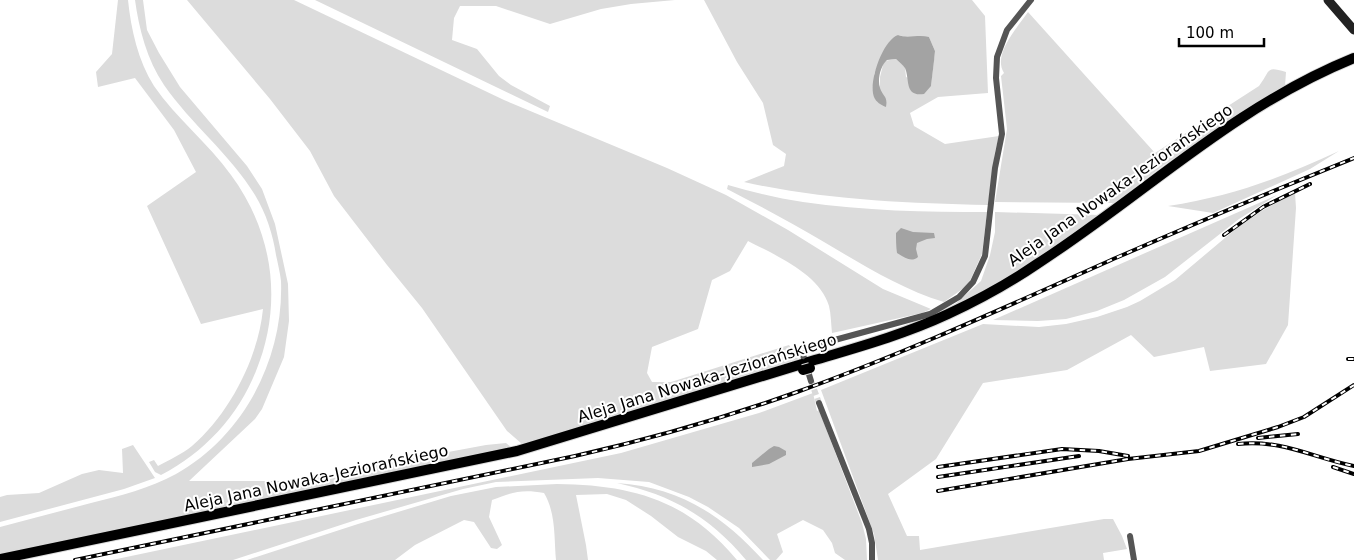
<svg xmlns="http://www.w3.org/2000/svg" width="1354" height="560" font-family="'DejaVu Sans',sans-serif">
  <rect width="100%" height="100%" fill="#fff"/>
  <path fill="#dcdcdc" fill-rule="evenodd" d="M118 0H128C131 29 138 61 154 86 176 118 208 143 231 175 274 233 283 305 256 371 238 416 204 453 161 475L155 472 149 462 154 460 158 466C169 460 182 454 192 446 229 414 258 359 263 309L201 324 147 206 196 172 174 130 135 78 98 87 96 72 112 54Z
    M135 0H143L147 30 159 53 180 87 247 166 262 189 275 224 288 284 289 321 284 357 262 409 255 419 189 481H292L486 445 506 443 511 447 0 554V527C30 519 61 511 91 503 120 496 150 488 176 474 244 436 284 358 281 281 280 273 278 264 276 255 273 235 266 213 255 195 230 154 191 124 164 85 147 60 139 29 135 0Z
    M187 0H294L504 100 667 168 726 195 788 230 883 289 931 309 922 313 832 333C831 324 831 314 829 306 820 274 775 255 748 241L730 271 712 280 698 329 652 347 647 373 652 382H671L789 345 798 359 522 444 507 431 422 308 387 265 334 196 310 151 270 99Z
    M315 0H675L631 4 601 9 550 24 496 6H460L454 18 452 40 477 49 499 76 511 85 550 106 548 112Z
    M704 0H972L985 16 988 93 938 97 910 113 914 126 945 144 999 136 995 152 988 205C905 203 825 200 744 182L784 166 786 154 773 145 763 103 737 62ZM898 35 905 37H929L935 51 931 86 906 77 905 67 896 59 884 61 880 77V88L874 74 884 52Z
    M1028 12 1155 153 1259 86C1271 70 1265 66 1286 72L1285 86 1262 99 1164 165 1114 203 995 202 1007 129 1001 76 1004 73C992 54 1018 27 1028 12Z
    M1339 151 1310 169 1213 213 1168 206C1232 196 1281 178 1339 151Z
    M728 185C752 192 777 198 803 202 864 211 926 212 987 212L982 254 968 285 944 302C901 289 863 265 824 242 792 223 760 206 727 189Z
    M1295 193 1296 208 1288 325 1266 364 1210 371 1204 347 1154 357 1131 335 1067 370 983 383 936 459 888 494 907 536H919L920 550 1104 519H1113L1122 536 1127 549 1103 553 1104 560H878L874 534 821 390 983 324 1039 327 1066 324 1097 317 1127 307 1140 301 1175 280 1238 227 1263 210Z
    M1277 195 1239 219 1165 277 1124 300 1097 311 1066 319 1038 321 993 320Z
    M995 212 1101 215 1017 272 952 307 981 281 990 255 995 232Z
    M813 393 817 411 819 410 862 523 866 539 867 560H845L835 553 832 543 823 530 803 520 777 534 783 552 776 560H770L739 528 708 507 689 497 649 482 598 478 496 482 463 489 356 520 233 560H112L621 453 759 413Z
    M133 445 155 478 124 489 0 522V497L7 495 39 493 82 474 99 470 123 473 122 449Z
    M617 483C679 487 722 515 763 560H746C710 517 672 495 617 483Z
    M557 484C633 485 687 500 737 560H717L706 551 678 537 651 516 626 500 607 494 576 495 586 545 588 560H556C554 538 556 513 544 493 522 489 513 492 492 500L489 517 502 545 497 549 491 548 474 522 464 520 415 545 395 560H247L358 524 451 496 496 487Z"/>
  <path fill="#a3a3a3" d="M898 35C908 39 918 34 929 37L935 51 934 61 931 86 924 94C904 97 910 79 905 68 903 65 899 62 896 59L887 60C881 65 877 79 880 88 883 97 888 96 886 107 881 105 876 102 874 97 868 82 883 40 898 35Z
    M901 228 913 232 934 233 935 238 927 239 917 243 916 249 918 257C911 263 904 257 897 253 896 247 896 239 896 233Z
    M774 446 779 447 786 451V455L769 464 752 467V463L769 449Z"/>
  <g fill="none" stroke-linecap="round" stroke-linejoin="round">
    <path stroke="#d9d9d9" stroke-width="6" stroke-dasharray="6 3" stroke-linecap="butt" d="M811 381 819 403"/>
    <g stroke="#dbdbdb" stroke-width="12">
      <path id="primary" d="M808 362C855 348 903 335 948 314 978 300 1009 283 1037 264 1145 194 1233 107 1354 58
        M0 559 517 451 802 364"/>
    </g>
    <path stroke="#555" stroke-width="6" d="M811 381 803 355 809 347 930 314 959 297 973 282 985 256 995 168 1002 134 996 78 997 57 1007 30 1031 0
      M819 403 869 529 872 543V560
      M1130 536 1134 560"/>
    <path stroke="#222" stroke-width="9" d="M1328 0 1354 30"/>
    <use href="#primary" stroke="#000" stroke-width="10"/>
    <g stroke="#000" stroke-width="4">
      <path id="rail" d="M1224 235 1263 207 1310 184
        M1348 359H1354
        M1258 438 1298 434
        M1238 444C1281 439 1314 458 1354 466
        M938 467 1062 449 1099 451 1128 456
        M1333 467 1354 474
        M938 477 1079 456
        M938 491 1128 459 1199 451 1278 427 1304 417 1354 385
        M75 560 575 456C650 439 724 418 797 392 906 353 1012 304 1118 257 1196 223 1275 190 1354 158"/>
    </g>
    <use href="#rail" stroke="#fff" stroke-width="2" stroke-dasharray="5.5" stroke-linecap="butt"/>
    <g stroke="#dbdbdb" stroke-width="12" stroke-linecap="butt">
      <path id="primary-bridge" d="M803 370 810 368"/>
    </g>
    <use href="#primary-bridge" stroke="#000" stroke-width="10"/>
  </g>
  <g text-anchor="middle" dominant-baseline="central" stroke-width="4" stroke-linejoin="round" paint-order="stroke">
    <g font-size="16" fill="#000" stroke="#fff">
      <text transform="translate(1120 185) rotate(-35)">Aleja Jana Nowaka-Jeziorańskiego</text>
      <text transform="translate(707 378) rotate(-17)">Aleja Jana Nowaka-Jeziorańskiego</text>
      <text transform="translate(316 478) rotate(-12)">Aleja Jana Nowaka-Jeziorańskiego</text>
    </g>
  </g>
  <path d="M1179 38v8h85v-8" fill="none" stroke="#000000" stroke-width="2.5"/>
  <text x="1186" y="38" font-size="15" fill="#000000" stroke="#ffffff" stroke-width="4" paint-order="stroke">100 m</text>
</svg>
